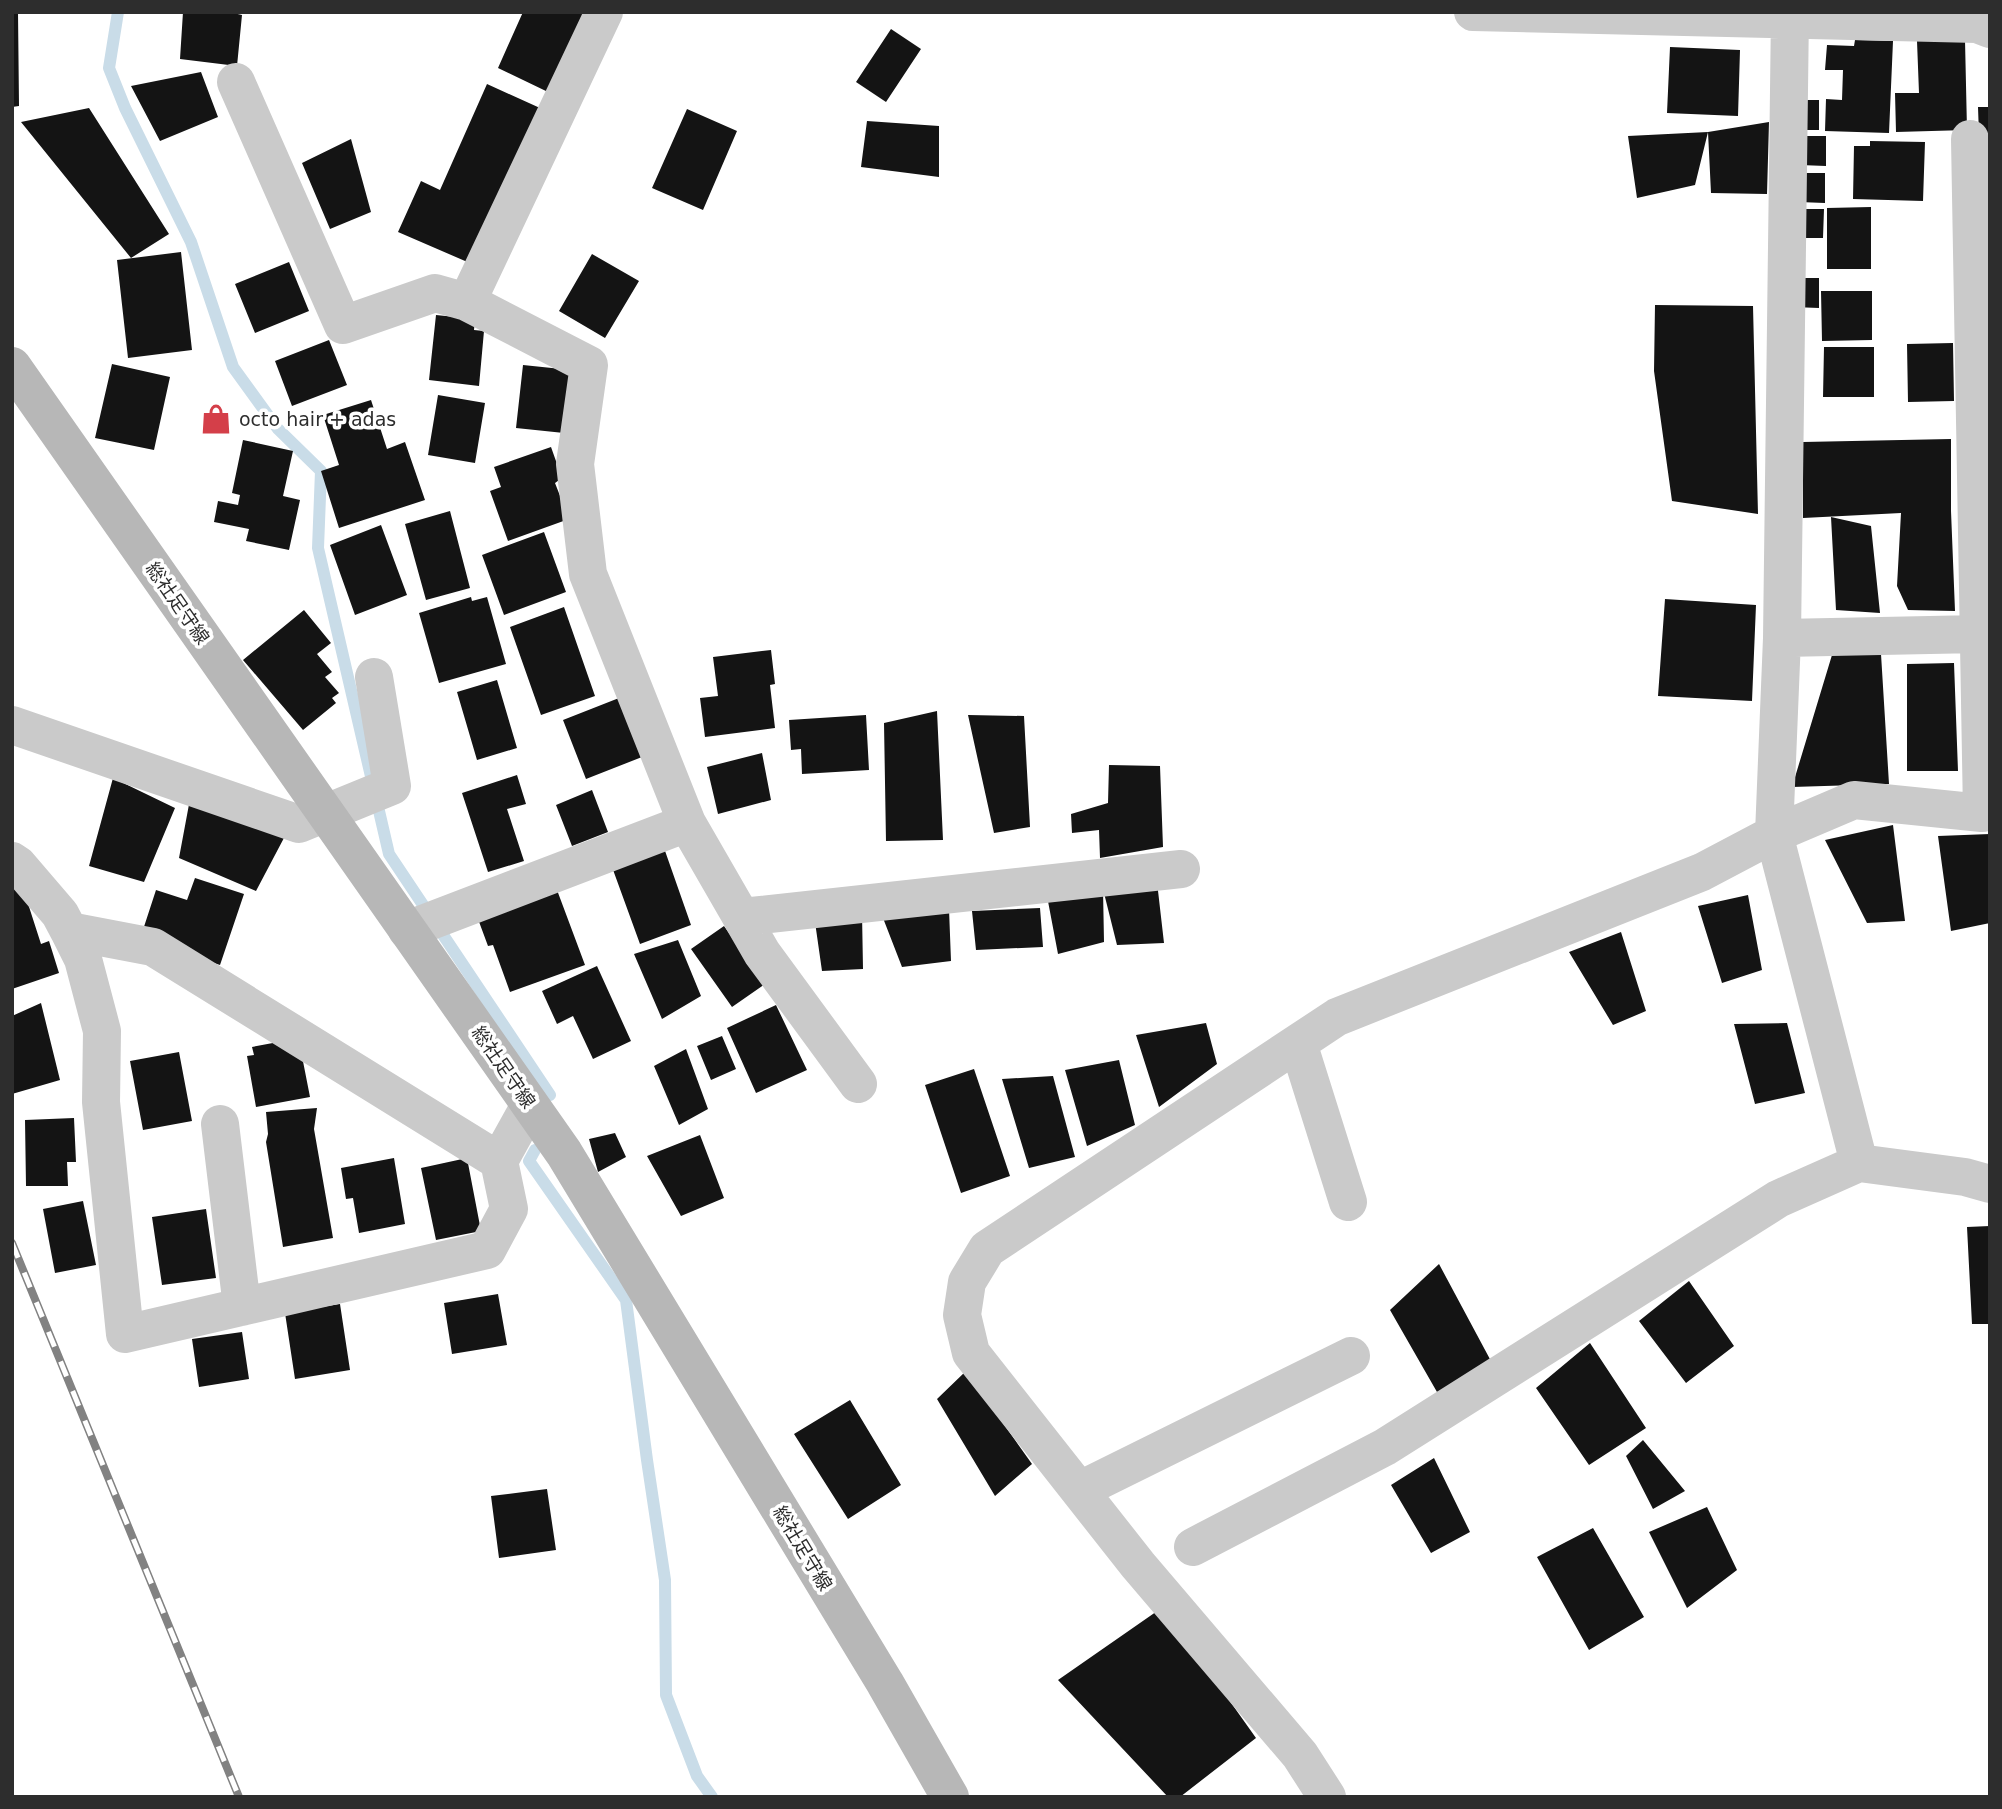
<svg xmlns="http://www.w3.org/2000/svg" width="2002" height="1809" font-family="'DejaVu Sans','Noto Sans JP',sans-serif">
  <rect width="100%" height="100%" fill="#fff"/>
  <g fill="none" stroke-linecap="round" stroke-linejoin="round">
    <path stroke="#c9dce8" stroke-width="12" d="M118 12 109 68 125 108 191 242 233 367 278 429 321 471 318 548 389 854 550 1095
      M535 1150 529 1161 626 1300 647 1460 665 1580 666 1695 697 1776 712 1797"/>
  </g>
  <path fill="#141414" d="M12 12H18L19 106 12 107Z
    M183 12H229L242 15 237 66 180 59Z
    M523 12H584L548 92 498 68Z
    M891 29 921 49 886 102 856 82Z
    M1855 40 1893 41 1889 133 1825 131 1826 99 1842 100 1843 70H1825L1827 45 1854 46Z
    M1965 40 1967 130 1896 132 1895 93H1919L1917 41Z
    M1670 47 1740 50 1738 116 1667 113Z
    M201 72 218 117 160 141 131 86Z
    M487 84 540 108 472 264 398 232 421 181 440 190Z
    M1794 100H1819V130H1794Z
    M1978 107H1990V164H1980Z
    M89 108 169 234 131 258 21 122Z
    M687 109 737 131 703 210 652 188Z
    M867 121 939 126V177L861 167Z
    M1769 122 1767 194 1711 193 1708 132Z
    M1708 132 1695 185 1637 198 1628 136Z
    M1801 136H1826V166L1800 165Z
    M351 139 371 212 330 229 302 163Z
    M1870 141 1925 142 1923 201 1853 199 1854 146H1870Z
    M1800 173H1825V203L1799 202Z
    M1871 207V269H1827V208Z
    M1798 209H1824L1823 238H1798Z
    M181 252 192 350 128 358 117 260Z
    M592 254 639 281 605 338 559 311Z
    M289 262 309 311 255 333 235 284Z
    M1794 278H1819V308L1793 307Z
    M1821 291H1872V340L1822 341Z
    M1655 305 1753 306 1758 514 1672 501 1654 371Z
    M436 315 475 319 474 330 484 331 479 386 429 380Z
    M329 340 347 385 292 406 275 361Z
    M1953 343 1954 401 1908 402 1907 344Z
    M1824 347H1874V397H1823Z
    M112 364 170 377 154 450 95 438Z
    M523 365 571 370 564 433 516 428Z
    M438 395 485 403 475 463 428 455Z
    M371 400 387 449 405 442 425 500 339 528 321 471 339 465 323 415Z
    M1951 439V511L1955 611 1908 610 1897 586 1901 513 1803 518V442Z
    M243 440 293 451 283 496 300 500 289 550 246 541 249 529 214 522 218 501 238 505 240 495 232 493Z
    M551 447 562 478 555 483 569 519 508 541 490 491 501 487 494 467Z
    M450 511 470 588 426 600 405 524Z
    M1831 517 1871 526 1880 613 1836 610Z
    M381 525 407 595 355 615 330 545Z
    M544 532 566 592 504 615 482 555Z
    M471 597 472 601 487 597 506 664 439 683 419 613Z
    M1665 599 1756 605 1752 701 1658 696Z
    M564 607 595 696 541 715 510 627Z
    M304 610 331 643 317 654 332 672 325 677 339 693 332 698 336 703 303 730 243 660Z
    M771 650 775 684 770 685 775 728 705 737 700 698 718 696 713 657Z
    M1881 654 1889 784 1792 787 1832 655Z
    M1954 663 1958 771H1907V664Z
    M497 680 517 748 477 760 457 692Z
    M619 698 642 757 586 779 563 720Z
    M937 711 943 840 886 841 884 723Z
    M866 715 869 770 802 774 801 749 791 750 789 720Z
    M968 715 1024 716 1030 827 994 833Z
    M762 753 771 800 718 814 707 767Z
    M1109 765 1160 766 1163 847 1100 858 1099 830 1072 833 1071 814 1108 803Z
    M517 775 526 804 507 809 524 861 488 872 462 793Z
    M113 778 175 808 144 882 89 866Z
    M592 790 608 832 572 846 556 805Z
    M190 799 285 836 256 891 179 858Z
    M1893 825 1905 921 1867 923 1825 840Z
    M1990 834V923L1951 931 1938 836Z
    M664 848 691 925 640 944 612 867Z
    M195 878 244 894 220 965 140 939 156 890 187 900Z
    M1157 882 1164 943 1117 945 1103 889Z
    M22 885 41 944 49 941 59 973 12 989V889Z
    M1103 889 1104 942 1058 954 1047 896Z
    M557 890 585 965 510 992 493 945 488 946 478 919Z
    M1748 895 1762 970 1722 983 1698 906Z
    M1040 908 1043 947 976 950 972 911Z
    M949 909 951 961 902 967 883 918Z
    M862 913 863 969 822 971 815 922Z
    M724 926 765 984 732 1007 691 949Z
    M1621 932 1646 1011 1613 1025 1569 952Z
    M678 940 701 996 662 1019 634 954Z
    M597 966 631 1041 593 1059 573 1016 557 1024 542 991Z
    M41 1003 60 1080 12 1094V1016Z
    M776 1005 807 1070 756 1093 727 1028Z
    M1206 1023 1217 1064 1159 1107 1136 1035Z
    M1787 1023 1805 1093 1755 1104 1734 1024Z
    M722 1036 736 1069 711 1080 697 1046Z
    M289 1040 300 1046 310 1097 256 1107 247 1056 254 1055 252 1047Z
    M686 1049 708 1109 679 1125 654 1066Z
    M179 1052 192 1121 143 1130 130 1061Z
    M1119 1060 1135 1125 1087 1146 1065 1070Z
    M974 1069 1010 1176 961 1193 925 1085Z
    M1053 1076 1075 1157 1029 1168 1002 1079Z
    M317 1108 314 1129 333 1238 283 1247 266 1142 268 1134 266 1112Z
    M74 1118 76 1162H67L68 1186H26L25 1120Z
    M615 1133 626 1157 598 1172 589 1139Z
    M700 1135 724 1198 681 1216 647 1156Z
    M394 1158 405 1224 359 1233 353 1198 346 1199 341 1168Z
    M467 1158 481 1231 436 1240 421 1168Z
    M83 1201 96 1265 55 1273 43 1209Z
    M206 1209 216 1278 162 1285 152 1217Z
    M1990 1226V1324H1972L1967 1227Z
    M1439 1264 1499 1376 1437 1392 1390 1310Z
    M1689 1281 1734 1346 1686 1383 1639 1321Z
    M498 1294 507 1345 452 1354 444 1303Z
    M340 1304 350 1370 295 1379 285 1313Z
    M242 1332 249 1379 199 1387 192 1339Z
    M1590 1343 1646 1428 1589 1465 1536 1388Z
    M966 1371 1032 1464 995 1496 937 1399Z
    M850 1400 901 1485 848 1519 794 1434Z
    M1643 1440 1685 1491 1653 1509 1626 1456Z
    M1434 1458 1470 1532 1431 1553 1391 1485Z
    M547 1489 556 1550 499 1558 491 1496Z
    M1707 1507 1737 1570 1687 1608 1649 1532Z
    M1593 1528 1644 1617 1589 1650 1537 1557Z
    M1163 1607 1256 1738 1180 1797H1168L1058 1680Z"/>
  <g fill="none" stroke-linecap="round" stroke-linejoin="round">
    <path stroke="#cacaca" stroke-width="38" d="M1473 12 1977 24 1990 29
      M1790 12 1782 638 1774 834 1859 1163
      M236 82 343 325 435 293 467 302 589 365 575 464 588 574 687 823 762 953 858 1084
      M1970 139 1982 813
      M467 302 604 12
      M1782 638 1979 634
      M12 725 299 824 392 786 374 677
      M12 861 18 865 60 914 69 931 83 959 102 1031 101 1102 125 1334 487 1250 509 1209 499 1161 530 1105
      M742 917 1181 869
      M407 930 687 823
      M69 931 153 947 499 1161
      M1298 1043 1348 1202
      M220 1124 242 1307
      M1080 1490 1351 1356
      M1193 1547 1385 1447 1778 1199 1859 1163 1965 1177 1990 1184
      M1327 1797 1300 1755 1138 1565 971 1353 962 1315 967 1282 987 1249 1337 1017 1702 872 1774 834 1854 800 1982 813 1990 812"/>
    <path stroke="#b7b7b7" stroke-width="38" d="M12 366 564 1153 885 1683 950 1797"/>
    <g stroke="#828282" stroke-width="8">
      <path id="rail" d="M12 1243 239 1797"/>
    </g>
    <use href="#rail" stroke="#fff" stroke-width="5" stroke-dasharray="16" stroke-linecap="butt"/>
  </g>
  <defs>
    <g id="shop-bare" transform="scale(2.415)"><path d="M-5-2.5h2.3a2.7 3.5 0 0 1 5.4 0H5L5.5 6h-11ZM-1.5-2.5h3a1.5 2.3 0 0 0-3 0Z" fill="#d43f49" stroke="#fff" stroke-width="2.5" paint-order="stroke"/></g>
  </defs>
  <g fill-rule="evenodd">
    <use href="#shop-bare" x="216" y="419"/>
  </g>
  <g text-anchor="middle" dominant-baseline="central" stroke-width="7" stroke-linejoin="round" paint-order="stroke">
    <g font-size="19" fill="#2d2d2d" stroke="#fff" text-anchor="start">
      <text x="239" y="419">octo hair + adas</text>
    </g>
    <g font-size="19" fill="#2d2d2d" stroke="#fff">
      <text transform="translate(178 603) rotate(55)">総社足守線</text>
      <text transform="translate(504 1067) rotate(55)">総社足守線</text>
      <text transform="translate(803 1548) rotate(59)">総社足守線</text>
    </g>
  </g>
  <rect width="2002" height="1809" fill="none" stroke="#2d2d2d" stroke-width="28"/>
</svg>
